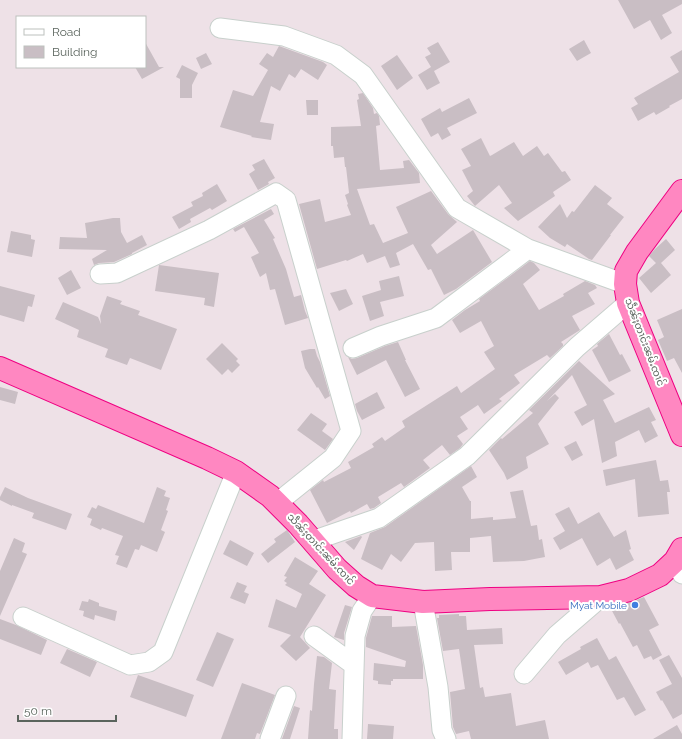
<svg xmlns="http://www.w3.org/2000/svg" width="682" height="739" font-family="Raleway,'Noto Sans Myanmar',sans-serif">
  <rect width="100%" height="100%" fill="#eee1e7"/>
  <path fill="#c9bec4" d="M618 0H682V4L662 15 672 33 661 40 650 20 634 29Z
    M584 40 591 53 577 61 569 49Z
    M145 42 159 67H164L142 79 135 67H145Z
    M438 42 450 62 434 71 440 83 427 90 418 75 431 67 425 57 431 54 427 48Z
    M279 46 323 62 327 65 318 80 301 69 295 78 289 74 280 91 271 86 260 122 274 124 271 140 251 137 252 136 220 127 233 90 253 96 268 70 259 64 267 53 273 57Z
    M682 50V99L669 106 670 107 656 115 654 112 638 121 631 108 638 104 634 98 679 72 670 57Z
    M206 53 212 64 201 69 196 58Z
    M397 55 413 78 397 90 381 66Z
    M182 65 198 73 192 85V98H180V79L176 77Z
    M363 93 373 108 374 114 377 113 379 116 380 125 376 126 380 170 404 168 403 161 409 160 419 173 420 183 357 189 370 225 374 224 383 243 408 233 396 207 431 191 448 214 457 222 431 245 437 254 473 230 492 262 456 289 444 295 431 269 428 270 413 244 396 253 400 265 390 268 385 256 367 263 363 254 347 261 346 260 317 269 299 204 320 199 325 222 351 215 347 205 348 204 345 195 349 193 346 167H345L344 157 334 158 333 146H331V127L361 126 357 100 359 99 358 94Z
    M469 98 477 113 447 128 451 135 442 140 438 133 431 137 421 119 440 108 442 112Z
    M306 100H318V115H307Z
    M481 138 490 156 492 155 514 142 523 156 537 146 544 156 548 153 562 172 565 171 571 180 553 192 555 196 518 221 504 208 512 203 499 185 475 206 467 196 473 191 462 170 471 166 461 149Z
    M264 159 275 178 268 182 269 184 258 190 249 174 255 170 252 165Z
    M217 184 227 201 212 210 210 208 190 219 191 222 179 229 172 217 193 206 191 202 203 196 202 193Z
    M595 185 612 198 607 204 624 217 610 235H611L592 260 589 259 567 244 565 247 550 238 538 227 560 204 567 218 572 211 574 212Z
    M271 209 274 214 264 220 275 238 273 239 286 269 294 297 301 295 305 311 308 318 285 325 275 289 270 290 266 273 260 277 251 257 259 253 244 227 235 232 233 229Z
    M113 218H120L121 232 127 243 142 235 147 245 132 253V254L114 262 99 263 94 265 92 259 107 250 59 249 60 237 87 238 85 223Z
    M11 231 31 235V239L35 240 32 257 7 252Z
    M666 239 675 250 661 263 671 275 651 293 639 278 656 263 649 256 655 249Z
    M530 261 534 263 540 270 523 284 539 310 564 296 563 294 585 281 595 285 597 288 588 293 595 304 572 316 580 330 561 342 563 344V346L550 358 547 355 514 375 520 383 499 399 502 401 484 414 478 405 460 417 468 429 457 436 463 444 460 448 450 455 442 445 423 460 430 468 404 487 401 483 378 497 381 503 374 508 370 509 367 504 351 513 350 511 327 523 310 490 323 480 324 482 351 468 348 462 374 447 372 444 382 437 385 441 405 427 402 421 457 386 461 393 495 369 484 352 494 346 481 321 460 333 452 320 465 310 480 301 479 299Z
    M159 265 219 273 214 307 204 305 205 298 155 291Z
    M71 270 81 288 67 295 58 278Z
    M399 276 404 296 380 302 384 316 370 321 362 296 381 290 379 281Z
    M0 286 35 295 32 307 28 306 24 322 0 315Z
    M346 289 353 304 339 311 330 293Z
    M107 296 122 301 120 304 140 311 138 315 177 329 161 370 130 358 127 365 105 357 108 349 77 337 79 330 55 319 63 302 98 317 101 324 100 316Z
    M682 309V373L674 358 667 361 658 340 664 337 657 320Z
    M609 334 620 355 622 354 631 371 609 382 592 350 598 346 597 344Z
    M398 342 406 360H405L420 389 405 397 386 360 357 375 348 357 352 359 357 358 385 346Z
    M222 343 238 359 236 361 240 365 232 373 228 369 222 375 206 359Z
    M310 349H315L317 356 320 362 330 396 325 399 318 387 317 388 305 368 301 351Z
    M579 361 615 394 603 400 615 423 649 407 656 420 651 422 658 436 645 443 639 430 615 442 617 456 602 463 594 419 582 426 574 412 587 405 572 375 547 401 555 394 559 398 538 424 549 444 526 457 528 468 507 480 504 473 489 450 501 438 502 439 533 413 529 410Z
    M0 387 18 392 15 404 0 400Z
    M377 392 385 408 362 420 357 411 355 404Z
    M311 413 327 424 322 431 333 439 325 450 297 430Z
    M576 441 583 455 572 461 564 447Z
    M656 460 660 481 668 480 670 492H667L669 514 638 517 635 479 606 486 603 470Z
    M471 466 477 477 462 487 470 501H471V519L493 517V520L516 518 510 492 523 490 531 526 537 525 539 540 542 539 545 557 524 561 493 562 491 536 470 538V552H451L452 570 435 571 434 542 415 543 401 562 391 554 382 570 361 559 370 533 385 527Z
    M5 487 28 498 72 514 66 530 32 518 34 513 12 505V506L0 500V497Z
    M157 487 166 491 164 496 170 498 166 510 168 511 161 530 165 532 157 552 141 545 139 550 135 549 127 568 116 564 119 556 115 555 123 536 102 528 101 530 90 525 92 519 87 517 92 507 96 509 98 505 144 523Z
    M569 507 578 524 599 512 614 537 626 530 631 549 629 550 634 560 616 570 610 558 597 566 582 538 560 550 553 538 565 531 555 514Z
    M287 530 295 542 268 563 261 554 276 542 274 539Z
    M361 536 362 537 354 550 345 542Z
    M14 538 25 543 22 552 27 554 0 616V571Z
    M230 540 254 553 247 566 223 554Z
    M295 557 318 571 309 584 326 595 300 637 310 648 296 661 280 646 291 635 268 627 276 599 296 608 302 594 285 585 287 583 284 581 287 577 284 576Z
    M237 582 247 586 244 592 249 594 245 604 230 598Z
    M644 597 659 625 649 630 662 655 653 660 651 656 644 659 637 645 633 647 620 623 619 624 611 609 618 606 634 601Z
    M89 599 99 603V606L117 611 115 621 95 615 94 620 83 616 84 611 79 610 82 601 88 602Z
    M345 605 352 607 344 633V640L334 637Z
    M459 614V616H466L467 630 502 628 503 644 474 645 480 688 483 687 485 697 511 693 516 726 545 720 549 739H471L469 731 456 734 453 727 450 692 465 689 459 649 443 651 437 618H439V615Z
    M372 616H392V627L416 626 423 665V679H393V681H391V685L378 684V681L373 680 374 663 405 667 406 661 366 647V638Z
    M0 619 16 625 47 640 41 655 0 639Z
    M217 632 234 639 213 687 196 680Z
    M597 638 609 660 616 656 646 710 635 716 624 697 617 700 598 665 591 668 588 662 566 675 558 662 581 649 580 647Z
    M67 649 97 662 90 677 60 663Z
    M669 655 682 678V714L673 719 662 700 661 701 656 692 672 684 659 660Z
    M317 656 324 657 332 663 329 689 336 690 334 729H338V739H308L310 710 312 711 314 684Z
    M138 675 194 695 186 717 130 697Z
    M242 683 275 695 260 734 257 733 255 739H221Z
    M294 706 300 708 290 739H282Z
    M368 724 394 726 393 739H367Z
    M677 725 682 734V739H653Z"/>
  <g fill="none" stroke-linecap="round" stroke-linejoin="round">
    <g stroke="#c8d0cc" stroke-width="21">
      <path id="minor" d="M220 28 284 36 336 55 363 75 457 208 528 249 625 284
        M100 274 117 273 209 230 276 193 286 200 351 431 333 458 277 503
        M353 348 381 336 436 318 528 249
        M312 541 379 518 467 456 577 347 628 303
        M675 561 682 574
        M423 602 438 687 442 730 446 739
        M23 617 130 665 149 662 163 652 236 472
        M314 636 354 665
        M524 674 557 635 601 597
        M270 739 286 696
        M352 739 355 636 362 611 372 596"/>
    </g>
    <g stroke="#ef0082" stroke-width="24">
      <path id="highway" d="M682 191 637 252 626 271 625 284 628 303 682 435
        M0 368 207 458 236 472 270 496 298 524 337 569 356 586 372 596 423 602 490 599 601 597 629 590 660 575 675 561 682 549"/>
    </g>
    <use href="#minor" stroke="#fff" stroke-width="19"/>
    <use href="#highway" stroke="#ff87c1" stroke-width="22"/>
  </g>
  <circle fill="#3f7fe0" stroke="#fff" stroke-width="1.5" cx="635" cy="605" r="4"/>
  <g text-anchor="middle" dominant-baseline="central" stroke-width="4" stroke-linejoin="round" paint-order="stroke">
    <g font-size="10" fill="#5a645d" stroke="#fff">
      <text transform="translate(645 342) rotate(69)">သဵၼ်ႈတၢင်းၼမ်ႉၸၢင်</text>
      <text transform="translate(321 549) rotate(47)">သဵၼ်ႈတၢင်းၼမ်ႉၸၢင်</text>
    </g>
    <g font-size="10" fill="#366cbe" stroke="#fff" text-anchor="end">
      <text x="627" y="605">Myat Mobile</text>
    </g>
  </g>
  <rect x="16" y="16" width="130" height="52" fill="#ffffff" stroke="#bdc1be"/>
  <rect x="24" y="29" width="20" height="6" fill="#ffffff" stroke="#bdc1be"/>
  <text x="52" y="36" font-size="12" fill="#5a645d">Road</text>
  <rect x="24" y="46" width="20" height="12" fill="#c9bec4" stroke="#bdc1be"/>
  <text x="52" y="56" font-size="12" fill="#5a645d">Building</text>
  <path d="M18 715v6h98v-6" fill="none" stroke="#5a645d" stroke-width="2"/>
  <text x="24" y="715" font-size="12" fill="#5a645d" stroke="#ffffff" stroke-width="3" paint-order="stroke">50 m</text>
</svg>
